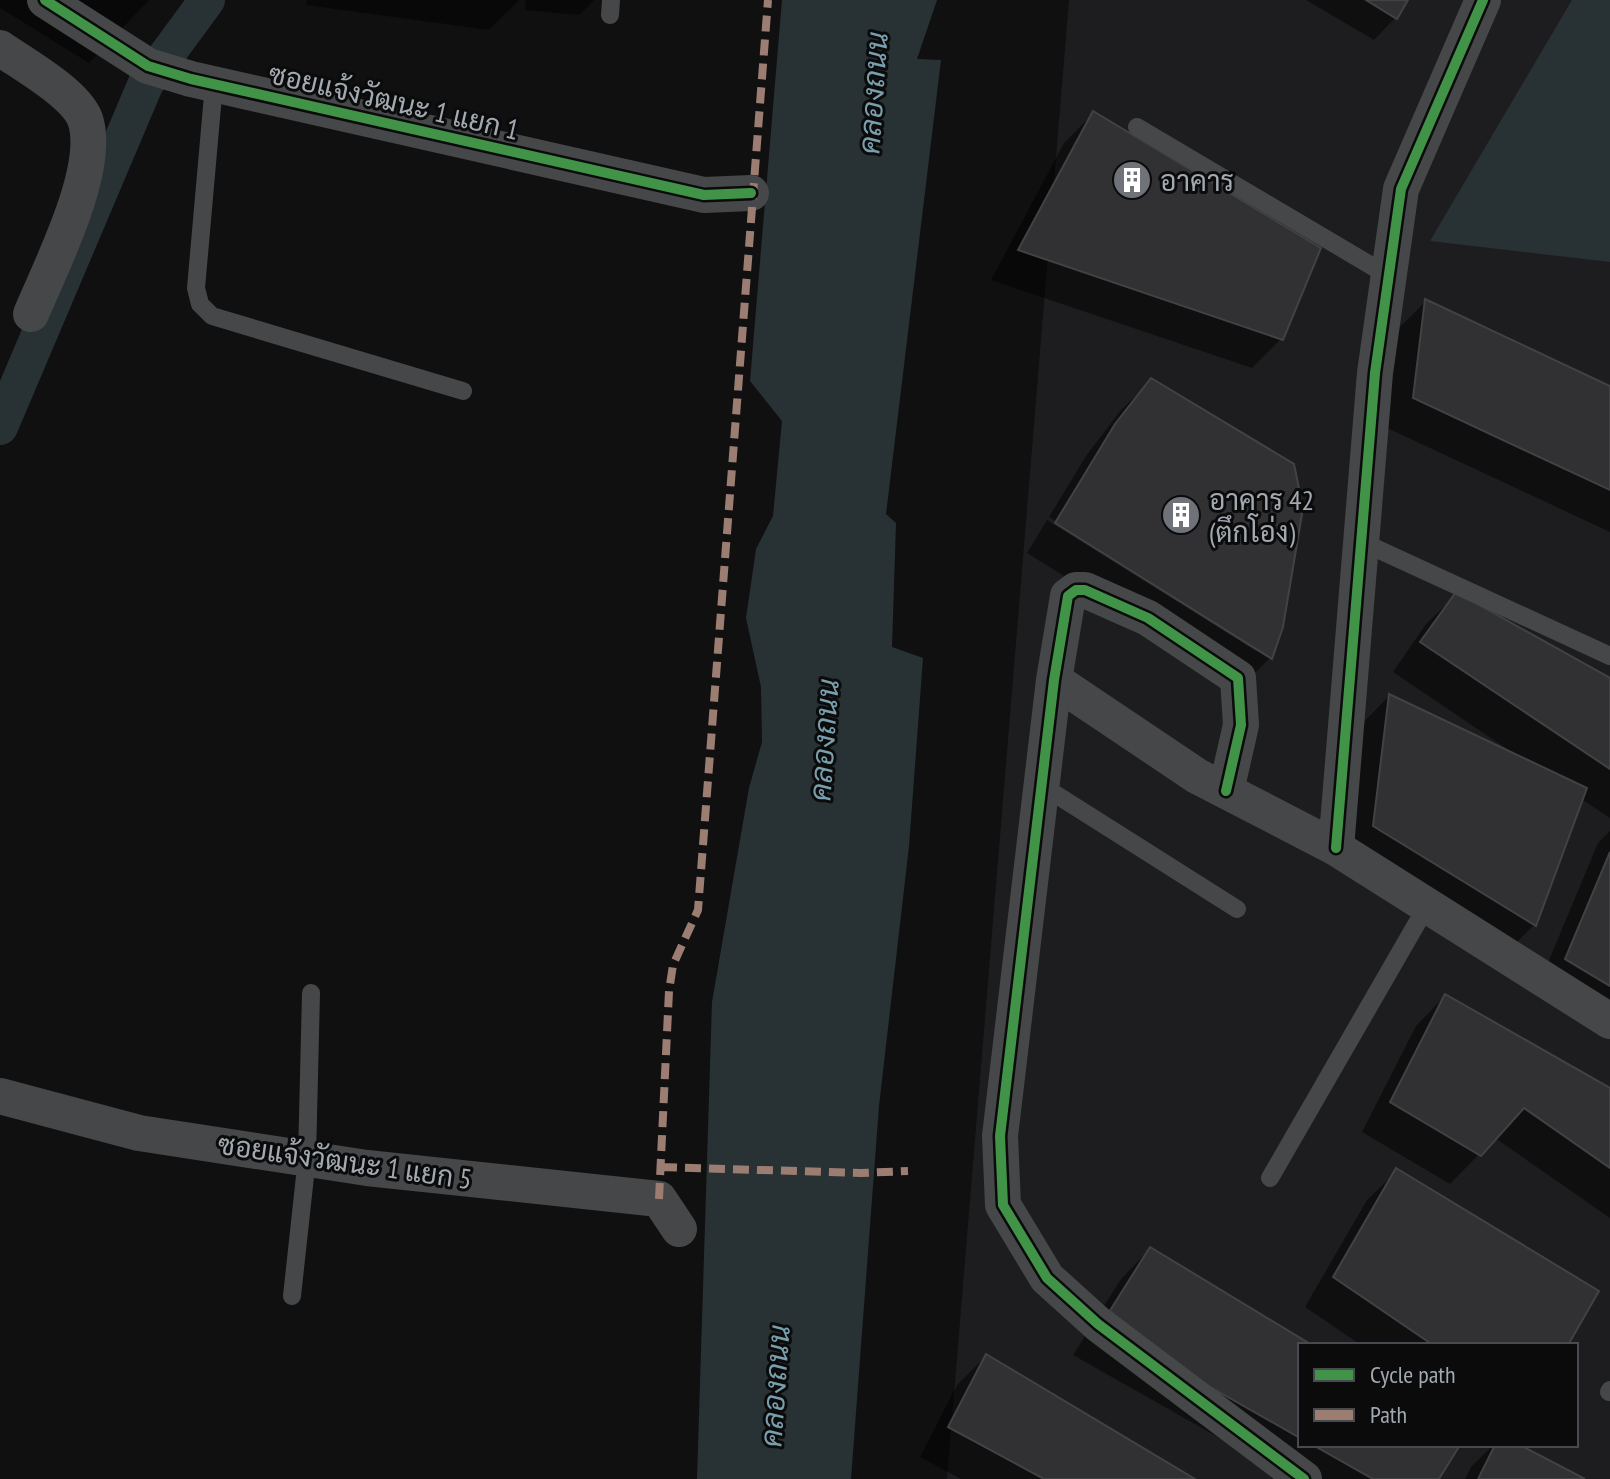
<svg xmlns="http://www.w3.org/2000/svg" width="1610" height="1479" font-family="'PT Sans Narrow',Sarabun,sans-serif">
  <rect width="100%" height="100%" fill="#101011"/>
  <path fill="#1d1d1f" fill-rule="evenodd" d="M1069 0H1610V1479H947ZM1300 1345H1576V1445H1300Z"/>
  <path fill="#283235" d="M782 0H937L917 59 941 60 886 514 896 523 892 647 923 658 909 846 879 1106 851 1479H697L712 1002 749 788 762 742 761 687 746 618 756 549 773 516 782 421 750 381Z
    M1572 0H1610V262L1430 241Z"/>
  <path fill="#0007" d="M0 0H149L89 63 0 8Z
    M307 0H519L489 30 306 5Z
    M526 0H594L579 15 525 10Z
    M1306 0H1406L1396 17 1374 40Z
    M1093 114 1281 339 1252 368 991 280 1064 143Z
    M1425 302 1610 388V532L1385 427 1396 331Z
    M1151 381 1281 626 1270 658 1241 687 1027 553 1047 520 1256 651V647L1049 517 1086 456 1121 410Z
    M1456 595 1610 681V818L1580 798 1534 925 1505 954 1345 855 1360 726 1389 696 1510 751 1393 672 1426 624Z
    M1610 831V1032L1537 989 1598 843Z
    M1445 996 1610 1090V1218L1495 1138 1450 1184 1362 1132 1416 1026Z
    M1397 1171 1566 1345H1361L1305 1307 1367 1200Z
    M1150 1249 1308 1345H1300V1445H1458L1436 1479H1292L1073 1355 1121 1279Z
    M986 1356 1191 1479H961L920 1457 957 1385Z
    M1493 1445H1515L1581 1479H1465L1471 1467Z"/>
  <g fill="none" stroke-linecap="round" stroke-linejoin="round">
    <path stroke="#283235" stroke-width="36" d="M0 427 146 83 207 0"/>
  </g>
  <path fill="#313133" stroke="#404244" stroke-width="2" d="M1366 0H1408L1397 19Z
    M1093 111 1321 248 1283 340 1018 250Z
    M1425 299 1610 386V490L1413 398Z
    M1151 378 1294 464 1303 508 1283 627 1272 659 1055 523 1115 424Z
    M1456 592 1610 678V769L1420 642Z
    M1389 694 1587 788 1536 926 1373 826Z
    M1610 852V986L1565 959Z
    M1445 994 1610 1088V1168L1524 1108 1481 1156 1390 1102Z
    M1396 1168 1599 1291 1568 1345H1433L1333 1277Z
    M1150 1247 1312 1345H1300V1438L1101 1325Z
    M986 1354 1195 1479H1044L948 1427Z
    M1313 1445H1460L1439 1479H1373Z
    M1495 1445H1520L1585 1479H1478Z"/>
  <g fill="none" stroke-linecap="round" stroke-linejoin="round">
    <path stroke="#454749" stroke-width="18" d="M610 15 611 0
      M214 84 196 288 200 304 212 316 463 391
      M1137 127 1387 275
      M1362 542 1610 656
      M1041 785 1237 909
      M1270 1178 1428 904
      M292 1296 307 1158 311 993
      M1609 1392 1610 1390"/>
    <path stroke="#454749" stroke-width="36" d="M45 0 148 66 191 79 704 195 751 193
      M0 48C23 64 75 93 85 119 102 168 50 268 31 314
      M1054 680 1197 776 1336 848 1610 1021
      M1226 791 1241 725 1238 678 1148 618 1085 590H1076L1068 596 1054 680 1000 1136 1003 1205 1047 1278 1098 1324 1304 1479
      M1336 848 1375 373 1401 189 1483 0
      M0 1096 139 1133 367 1168 659 1199 679 1229"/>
    <path stroke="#9b7d72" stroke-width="8" stroke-dasharray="16 8" stroke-linecap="butt" d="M661 1167 861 1173 908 1171
      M659 1199 669 991 673 965 698 910 768 0"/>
    <g stroke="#0b0b0c" stroke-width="15">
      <path id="cycleway" d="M45 0 148 66 191 79 704 195 751 193
        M1226 791 1241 725 1238 678 1148 618 1085 590H1076L1068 596 1054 680 1000 1136 1003 1205 1047 1278 1098 1324 1304 1479
        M1336 848 1375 373 1401 189 1483 0"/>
    </g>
    <use href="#cycleway" stroke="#419447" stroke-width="10"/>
  </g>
  <defs>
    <g id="building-disc" transform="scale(2)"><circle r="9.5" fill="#6f7379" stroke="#0b0b0c"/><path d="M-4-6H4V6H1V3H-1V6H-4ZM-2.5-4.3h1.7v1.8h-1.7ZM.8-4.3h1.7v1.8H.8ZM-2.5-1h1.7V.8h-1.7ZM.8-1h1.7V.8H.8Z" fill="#fff"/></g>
  </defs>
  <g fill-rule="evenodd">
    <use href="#building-disc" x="1132" y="180"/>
    <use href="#building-disc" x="1181" y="515"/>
  </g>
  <g text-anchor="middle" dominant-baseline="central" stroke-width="6" stroke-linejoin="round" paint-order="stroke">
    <g font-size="28" fill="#a2a9b1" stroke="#0b0b0c">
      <text transform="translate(394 101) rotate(13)">ซอยแจ้งวัฒนะ 1 แยก 1</text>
      <text transform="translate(345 1161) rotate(8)">ซอยแจ้งวัฒนะ 1 แยก 5</text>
    </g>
    <g font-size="28" fill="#a2a9b1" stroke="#0b0b0c" text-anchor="start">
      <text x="1160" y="180">อาคาร</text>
      <text x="1209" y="499">อาคาร 42<tspan x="1209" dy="32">(ตึกโอ่ง)</tspan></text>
    </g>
    <g font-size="30" font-style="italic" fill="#799eac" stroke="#0b0b0c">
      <text transform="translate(872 93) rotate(-86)">คลองถนน</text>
      <text transform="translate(823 740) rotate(-86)">คลองถนน</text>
      <text transform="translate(774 1386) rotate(-86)">คลองถนน</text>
    </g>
  </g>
  <rect x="1298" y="1343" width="280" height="104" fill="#0b0b0c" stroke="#474a4e" stroke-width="2"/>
  <rect x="1314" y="1369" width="40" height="12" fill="#419447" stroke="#474a4e" stroke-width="2"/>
  <text x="1370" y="1383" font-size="24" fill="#a2a9b1">Cycle path</text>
  <rect x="1314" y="1409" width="40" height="12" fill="#9b7d72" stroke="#474a4e" stroke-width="2"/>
  <text x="1370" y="1423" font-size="24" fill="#a2a9b1">Path</text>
</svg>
